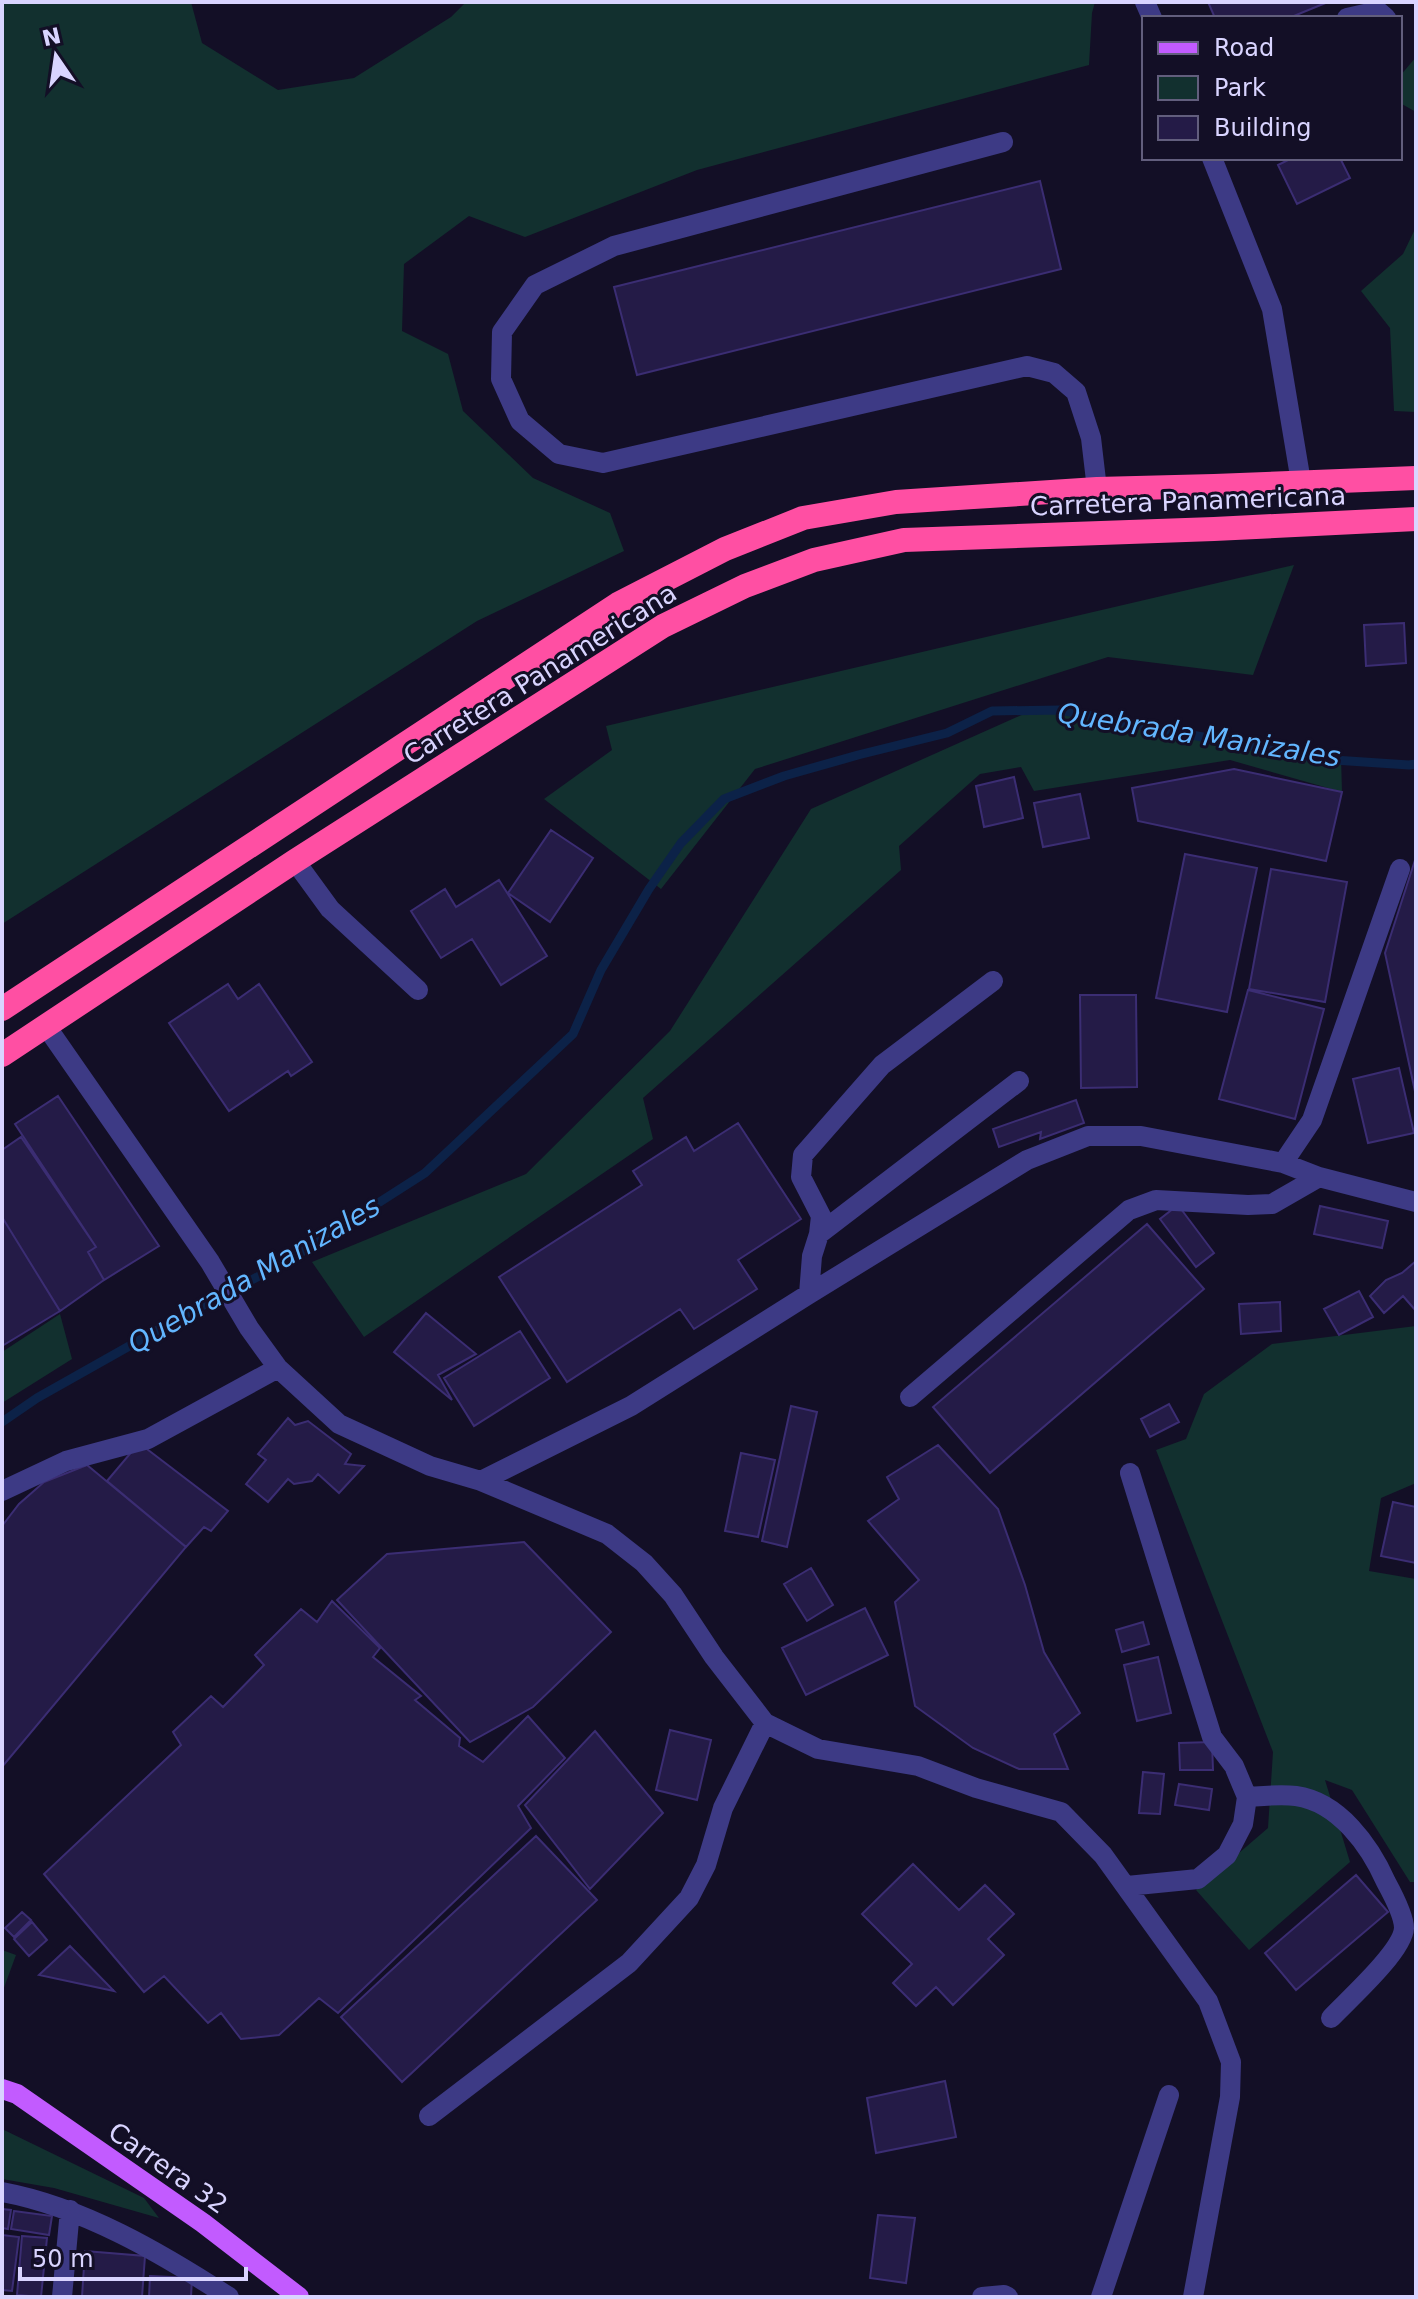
<svg xmlns="http://www.w3.org/2000/svg" width="1418" height="2299" font-family="'DejaVu Sans',sans-serif">
  <rect width="100%" height="100%" fill="#130f26"/>
  <path fill="#12302f" d="M2 2H191L202 43 278 90 354 78 451 17 466 2H1095L1092 13 1089 65 697 170 525 237 469 216 404 264 402 331 448 354 463 411 533 478 610 513 624 551 477 621 2 924Z
    M1416 57V112L1400 103V76Z
    M1416 227V412L1394 411 1390 328 1361 291 1403 254Z
    M1294 565 1253 675 1108 657 755 769 661 889 544 799 612 750 606 726Z
    M1035 709 1341 757 1342 792 1230 760 1034 791 1021 767 980 774 899 846 901 870 643 1098 653 1139 364 1337 312 1262 526 1174 670 1031 811 809Z
    M60 1314 72 1359 2 1403V1352Z
    M1416 1326V1483L1381 1498 1369 1571 1416 1579V1882H1410L1352 1790 1325 1780 1350 1862 1249 1950 1196 1890 1268 1828 1273 1752 1156 1450 1186 1439 1204 1394 1272 1344Z
    M2 1950 16 1955 2 1993Z
    M2 2129 144 2198 159 2218 54 2188 2 2179Z"/>
  <g fill="none" stroke-linecap="round" stroke-linejoin="round">
    <path stroke="#0c2248" stroke-width="9" d="M2 1422 37 1398 179 1318 286 1262 425 1173 573 1034 601 970 649 889 681 843 724 799 784 776 858 755 947 733 992 711 1060 710 1319 759 1409 765 1416 764"/>
  </g>
  <path fill="#241b47" stroke="#3b2d73" stroke-width="2" d="M1208 2H1328L1289 18H1215Z
    M1292 158H1340L1350 178 1297 204 1278 165Z
    M1040 181 1061 269 637 375 614 287Z
    M1404 623 1406 663 1366 666 1364 625Z
    M1234 769 1342 792 1326 861 1138 821 1132 788Z
    M1014 777 1023 818 984 827 976 786Z
    M1080 794 1089 838 1043 847 1034 803Z
    M551 830 593 858 550 922 508 893Z
    M1185 854 1257 868 1227 1012 1156 998Z
    M1416 857V1096L1385 953Z
    M1271 869 1347 882 1325 1002 1249 989Z
    M499 880 547 956 501 985 472 939 441 958 411 911 445 889 456 907Z
    M228 984 238 999 259 984 312 1062 291 1076 288 1071 229 1111 169 1023Z
    M1248 990 1324 1009 1295 1119 1219 1099Z
    M1080 995H1136L1137 1087 1081 1088Z
    M1399 1068 1414 1133 1368 1143 1353 1079Z
    M58 1096 159 1246 104 1280 88 1252 96 1247 15 1124Z
    M1076 1100 1084 1123 1040 1139 1041 1132 999 1147 993 1129Z
    M738 1123 801 1219 738 1260 757 1289 694 1329 680 1309 567 1382 499 1277 642 1185 633 1171 686 1137 694 1151Z
    M21 1137 96 1247 88 1252 104 1280 60 1311 2 1217V1150Z
    M1178 1205 1214 1253 1196 1267 1160 1219Z
    M1320 1206 1388 1221 1382 1248 1314 1234Z
    M2 1217 60 1311 2 1346Z
    M1147 1224 1204 1289 990 1473 933 1407Z
    M1416 1261V1311L1403 1296 1384 1313 1370 1296 1386 1280 1402 1273Z
    M1359 1291 1373 1317 1339 1335 1324 1309Z
    M1280 1302 1281 1331 1241 1334 1239 1304Z
    M426 1313 476 1354 438 1375 452 1400 394 1352Z
    M520 1331 550 1378 474 1426 444 1378Z
    M1169 1404 1179 1422 1150 1437 1141 1419Z
    M791 1406 817 1412 787 1547 762 1541Z
    M288 1418 295 1425 308 1421 351 1454 345 1464 364 1466 339 1493 318 1474 312 1481 294 1484 288 1479 268 1502 246 1484 266 1460 258 1454Z
    M139 1443 228 1511 211 1531 204 1527 186 1547 107 1481Z
    M938 1445 998 1509 1025 1585 1044 1652 1080 1713 1054 1734 1068 1769H1019L973 1748 915 1706 895 1602 919 1580 868 1521 899 1499 887 1477Z
    M741 1453 775 1460 758 1537 725 1531Z
    M87 1465 186 1547 2 1767V1526L19 1504 44 1482Z
    M1393 1502 1416 1507V1563L1381 1556Z
    M524 1542 611 1632 533 1707 470 1742 337 1600 387 1554Z
    M811 1568 833 1605 807 1621 784 1584Z
    M332 1601 380 1648 373 1657 421 1696 415 1700 460 1738 459 1746 483 1762 528 1716 565 1758 518 1806 531 1828 338 2013 319 1998 279 2035 241 2039 221 2013 208 2023 164 1976 144 1992 44 1874 181 1745 173 1732 211 1696 223 1707 264 1665 255 1655 301 1609 317 1622Z
    M865 1608 888 1655 806 1695 782 1648Z
    M1143 1622 1149 1644 1122 1652 1116 1630Z
    M1158 1657 1171 1713 1137 1721 1124 1665Z
    M670 1730 711 1740 697 1800 656 1790Z
    M595 1731 663 1813 590 1889 525 1805Z
    M1212 1742 1213 1770H1180L1179 1743Z
    M1143 1772 1164 1774 1160 1814 1139 1813Z
    M1179 1784 1212 1789 1209 1810 1175 1805Z
    M536 1836 597 1900 402 2082 341 2017Z
    M913 1864 959 1910 985 1885 1014 1914 988 1939 1004 1955 953 2005 936 1987 916 2006 893 1983 912 1964 862 1914Z
    M1356 1875 1388 1912 1296 1990 1265 1953Z
    M22 1912 31 1920 14 1937 5 1928Z
    M32 1922 47 1940 29 1956 14 1939Z
    M70 1946 114 1991 39 1975Z
    M945 2081 956 2137 876 2153 867 2098Z
    M2 2209 11 2210 8 2229 2 2228Z
    M14 2211 52 2216 49 2235 11 2229Z
    M878 2215 915 2218 906 2283 870 2278Z
    M2 2235 19 2237 12 2291 2 2290Z
    M22 2236 47 2238 41 2297 17 2295Z
    M85 2251 145 2256 142 2297H82Z
    M150 2276 192 2278 191 2297H149Z"/>
  <g fill="none" stroke-linecap="round" stroke-linejoin="round">
    <path stroke="#3d3a85" stroke-width="20" d="M1145 2 1152 18
      M1347 18 1378 11 1386 18
      M1003 142 614 246 535 285 502 332 501 379 520 421 559 454 603 463 1027 366 1054 373 1076 392 1091 438 1097 489
      M1212 158 1272 309 1301 482
      M295 861 330 909 418 990
      M46 1026 210 1262 249 1328 278 1368 339 1424 430 1466 481 1481 607 1534 644 1563 673 1595 714 1657 765 1723 818 1749 918 1766 976 1788 1061 1812 1103 1855 1208 2001 1231 2062 1230 2097 1193 2297
      M1283 1163 1312 1120 1400 869
      M819 1234 1019 1081
      M809 1294 812 1256 819 1234 821 1216 801 1177 803 1155 882 1065 993 981
      M910 1397 1129 1210 1156 1200 1248 1205 1272 1204 1319 1177
      M481 1481 631 1406 809 1294 1027 1160 1088 1136H1141L1283 1163 1319 1177 1416 1202
      M2 1491 66 1461 148 1439 278 1368
      M1247 1797C1262 1796 1280 1794 1296 1796 1339 1802 1370 1846 1386 1882 1392 1893 1404 1916 1404 1928 1403 1951 1348 2000 1331 2018
      M1127 1886 1198 1879 1227 1855 1243 1824 1247 1797 1234 1766 1212 1737 1130 1473
      M429 2116 629 1963 689 1898 706 1865 723 1808 765 1723
      M2 2192C83 2207 161 2253 229 2297
      M62 2297 70 2210
      M982 2297 1004 2295 1008 2297
      M1101 2297 1169 2095"/>
    <path stroke="#c25bff" stroke-width="20" d="M2 2089 17 2094 203 2223 299 2297"/>
    <path stroke="#ff4fa3" stroke-width="24" d="M2 1009 618 604 725 549 803 518 896 502 1097 489 1214 486 1416 478
      M2 1055 295 861 663 626 745 586 814 560 904 540 1214 529 1416 519"/>
  </g>
  <g text-anchor="middle" dominant-baseline="central" stroke-width="6" stroke-linejoin="round" paint-order="stroke">
    <g font-size="26" fill="#d9d4ff" stroke="#130f26">
      <text transform="translate(1188 501) rotate(-2)">Carretera Panamericana</text>
      <text transform="translate(540 674) rotate(-32)">Carretera Panamericana</text>
      <text transform="translate(168 2168) rotate(35)">Carrera 32</text>
    </g>
    <g font-size="28" font-style="italic" fill="#62b6ff" stroke="#130f26">
      <text transform="translate(1199 735) rotate(9)">Quebrada Manizales</text>
      <text transform="translate(254 1275) rotate(-30)">Quebrada Manizales</text>
    </g>
  </g>
  <rect width="1418" height="2299" fill="none" stroke="#d9d4ff" stroke-width="8"/>
  <rect x="1142" y="16" width="260" height="144" fill="#130f26" stroke="#625e7d" stroke-width="2"/>
  <rect x="1158" y="42" width="40" height="12" fill="#c25bff" stroke="#625e7d" stroke-width="2"/>
  <text x="1214" y="56" font-size="24" fill="#d9d4ff">Road</text>
  <rect x="1158" y="76" width="40" height="24" fill="#12302f" stroke="#625e7d" stroke-width="2"/>
  <text x="1214" y="96" font-size="24" fill="#d9d4ff">Park</text>
  <rect x="1158" y="116" width="40" height="24" fill="#241b47" stroke="#625e7d" stroke-width="2"/>
  <text x="1214" y="136" font-size="24" fill="#d9d4ff">Building</text>
  <g transform="translate(56 56) rotate(347)" stroke="#130f26" stroke-width="6" paint-order="stroke">
  <path d="M0-6L14 30L0 20L-14 30Z" fill="#d9d4ff"/>
  <text y="-12" font-size="22" font-weight="bold" text-anchor="middle" fill="#d9d4ff">N</text>
  </g>
  <path d="M20 2267v12h226v-12" fill="none" stroke="#d9d4ff" stroke-width="4"/>
  <text x="32" y="2267" font-size="24" fill="#d9d4ff" stroke="#130f26" stroke-width="6" paint-order="stroke">50 m</text>
</svg>
